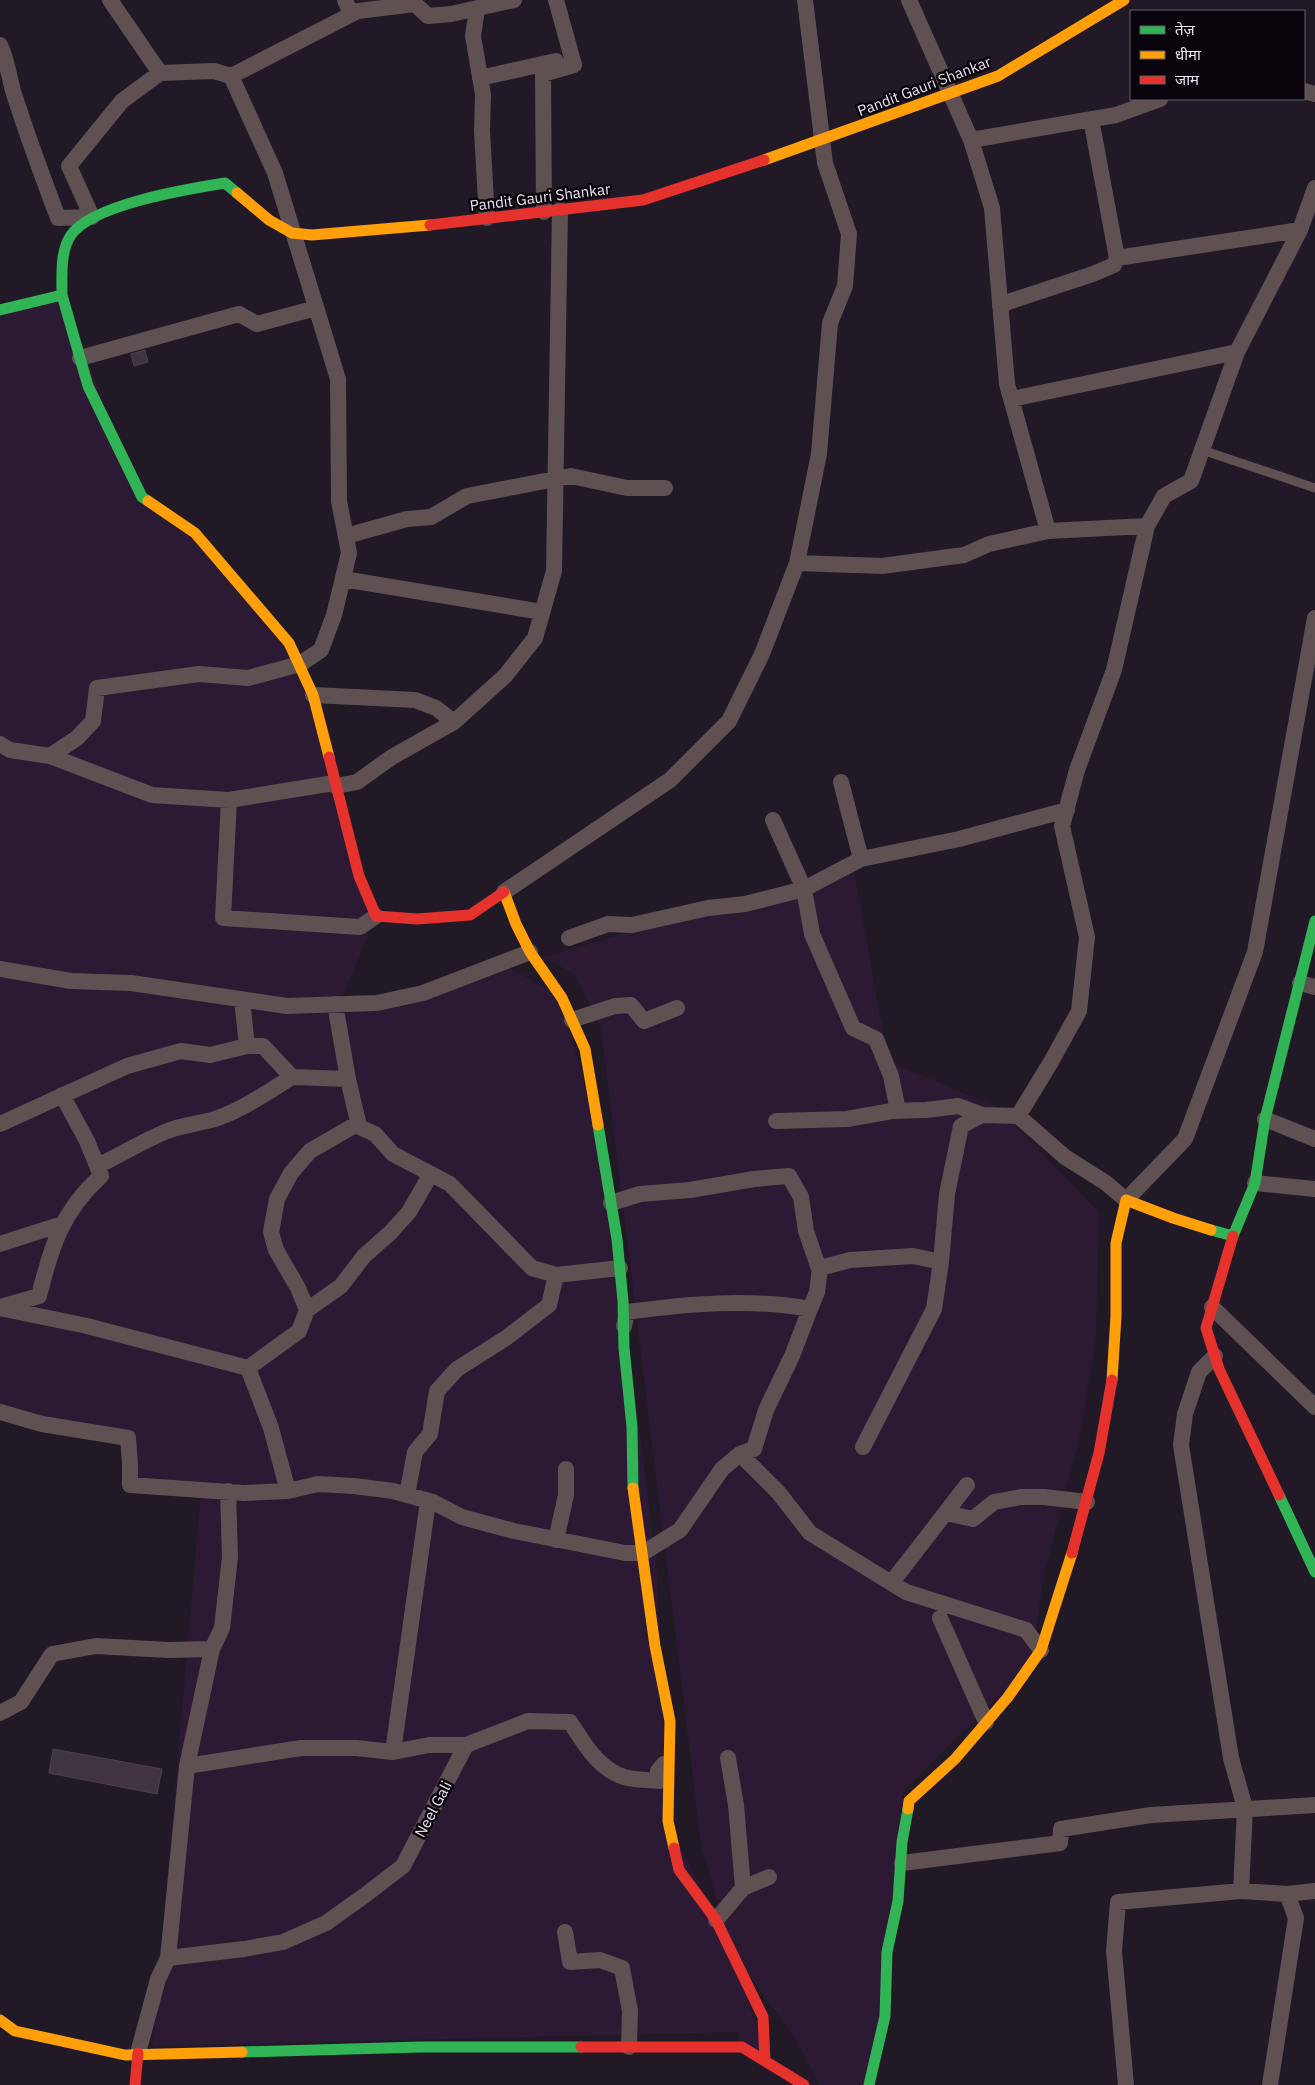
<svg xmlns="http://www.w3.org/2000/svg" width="1315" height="2085" font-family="'IBM Plex Sans','Noto Sans Devanagari',sans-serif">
  <rect width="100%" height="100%" fill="#221926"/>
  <path fill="#2c1934" d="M62 295 142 497 195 533 289 643 376 916 339 1004 342 1015 423 993 498 961 562 998 605 1166 656 1559 668 1821 729 1944 701 1843 601 1027 575 975 545 957 853 865 888 1061 997 1107 1099 1212 1096 1336 1078 1444 1044 1573 1031 1665 903 1791 885 2006 866 2085H820L797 2041 734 1954 767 2062 742 2047 738 2032 153 2046 202 1479 201 1485H130L128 1438 0 1414V307Z"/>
  <path fill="#403442" stroke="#4a414b" d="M145 350 148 362 134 366 131 354Z
    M53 1749 162 1769 157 1794 49 1773Z"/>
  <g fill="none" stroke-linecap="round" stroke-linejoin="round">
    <path stroke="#5f5051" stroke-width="9" d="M1202 450 1315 488"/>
    <path stroke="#5f5051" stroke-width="16" d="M110 0 160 73
      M345 0 351 14
      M909 0 971 140 992 208 1007 384 1048 531
      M477 9 473 36 483 94 482 131 487 218
      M0 45C8 61 9 80 15 97 28 138 43 178 58 218L92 217 69 166 122 101 160 73 214 71 231 76 358 11 415 4 428 16 451 14 514 0
      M480 78 556 61
      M1304 91 1315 94
      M971 140 1116 115 1160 99
      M1315 188 1300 230 1237 352 1191 481 1164 496 1147 526 1114 670 1077 770 1062 826 1087 937 1079 1011 1051 1062 1018 1116 1065 1157 1106 1183 1126 1200 1185 1139 1255 952 1315 618
      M544 212 543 74 574 65 556 0
      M1117 258 1300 230
      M1000 306 1008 302 1093 274 1114 265 1117 258 1091 119
      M80 358 239 314 257 324 316 308
      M1012 399 1237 352
      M346 536 407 519 431 517 467 496 571 476 627 488H665
      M797 563 882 566 964 555 989 544 1048 531 1147 526
      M343 579 542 612
      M313 695 415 700 436 708 454 722
      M0 744 10 750 50 756 77 738 93 721 97 688 199 674 248 678 300 664 321 650 334 615 349 553 339 501 338 379 275 173 231 76
      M50 756 152 795 229 800 334 783 336 786 357 782 392 757 454 722 505 676 535 638 554 571 560 210
      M841 782 861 859 959 839 1067 810
      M229 800 223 918 360 927 376 916
      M861 859 804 889 812 934 853 1028 876 1039 891 1076 898 1111
      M504 892 670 780 729 721 762 654 797 563 819 454 830 323 845 286 849 234 825 163 805 0
      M569 938 608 924 632 925 708 908 745 904 804 889 773 820
      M0 969 71 981 131 983 287 1006 377 1003 423 993 530 952
      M1300 983 1315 987
      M242 999 247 1046H263L292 1077 348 1079 359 1126
      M335 1004 348 1079
      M572 1020 615 1006 631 1005 644 1021 677 1008
      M1265 1119 1315 1139
      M776 1121 847 1119 892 1111 926 1110 958 1106 982 1115
      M0 1124 127 1066 181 1051 210 1055 247 1046
      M97 1166C123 1154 147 1138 173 1129 188 1124 204 1123 218 1118 245 1108 268 1092 292 1077
      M1255 1183 1315 1189
      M611 1203 640 1194 690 1190 754 1179 789 1176 801 1197 806 1231 819 1269
      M0 1244 62 1224
      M0 1307 39 1296C51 1247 62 1211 101 1176L87 1141 62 1095
      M1212 1307 1315 1407
      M0 1308 87 1326 248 1368
      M307 1310 341 1286 364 1256 390 1233 409 1212 431 1174
      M624 1326 627 1312C687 1304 750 1298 810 1309L817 1292 820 1268 850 1260 913 1256 941 1262 947 1194 961 1126 982 1115 1018 1116
      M1215 1356 1199 1372 1185 1414 1181 1445 1231 1758 1245 1808 1241 1891
      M0 1412 42 1424 128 1438 130 1464V1485L244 1493 288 1491 318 1484 354 1486 393 1491 433 1502 462 1517 514 1531 625 1553H643L680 1530 722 1469 740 1454 754 1449 766 1410 792 1356 810 1309
      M863 1447 934 1309 941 1262
      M740 1454 778 1492 810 1533 906 1592 1026 1630 1041 1650
      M288 1491 271 1428 248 1368 299 1331 307 1310 298 1288 276 1250 271 1232 277 1199 291 1173 310 1151 355 1125 375 1134 393 1154 450 1184 532 1268 556 1275 620 1268
      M407 1495 415 1452 430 1434 437 1391 457 1369 506 1338 549 1305 556 1275
      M946 1513 973 1519 994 1502 1021 1497H1044L1087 1502
      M556 1540 566 1495V1469
      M892 1582 967 1485
      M940 1618 986 1722
      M0 1713 21 1702 52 1654 96 1646 168 1650 212 1649
      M393 1752 428 1501
      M728 1758 736 1805 743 1888
      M187 1766 301 1748H356L393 1752 429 1745H466
      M902 1863 1060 1843 1061 1829 1151 1815 1315 1805
      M716 1920 743 1888 769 1877
      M565 1932 570 1962 600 1960 622 1968 630 2011 629 2047
      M168 1958 244 1949 283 1942 326 1923 364 1896 403 1866 466 1745 528 1721 570 1722C584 1743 598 1769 624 1777 635 1780 648 1780 660 1781L658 1771 664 1764
      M138 2053 158 1979 168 1958 187 1766 212 1649 222 1628 230 1557 228 1491
      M1126 2085 1114 1951 1118 1902 1241 1891 1287 1894 1315 1891
      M1270 2085 1296 1918 1287 1894"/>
    <path stroke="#30b455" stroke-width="11" d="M62 295 88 386 142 497 148 501
      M0 310 62 295C62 276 60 251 71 235 93 204 188 189 225 183L237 193
      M598 1125 617 1239 623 1301 624 1348 632 1427 633 1488
      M1211 1230 1233 1236 1255 1183 1265 1119 1315 921
      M1279 1495 1315 1572
      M242 2052 420 2047H581
      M869 2085 885 2016 887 1952 898 1901 902 1842 908 1809"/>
    <path stroke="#ff9f0a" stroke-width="11" d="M764 160 998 76 1124 0
      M237 193 269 220 292 233 312 235 430 225
      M148 501 195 533 289 643 313 695 329 757
      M504 892 516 924 530 952 562 998 585 1049 598 1125
      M1112 1380 1116 1316V1243L1126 1200 1173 1218 1211 1230
      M633 1488 655 1646 670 1721 668 1821 674 1848
      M908 1809 909 1801 955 1759 1008 1697 1041 1650 1072 1553
      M0 2020 15 2031 125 2055 242 2052"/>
    <path stroke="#e5322d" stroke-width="11" d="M430 225 643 200 764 160
      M329 757 359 876 376 916 417 919 470 915 504 892
      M1233 1236 1206 1328 1219 1369 1279 1495
      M1072 1553 1099 1453 1112 1380
      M674 1848 679 1870 716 1920 763 2017 765 2061
      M581 2047H742L804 2085
      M135 2085 138 2053"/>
  </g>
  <g text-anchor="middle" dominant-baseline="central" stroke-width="5" stroke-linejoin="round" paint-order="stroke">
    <g font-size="15" fill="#eee4f3" stroke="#0a040c">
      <text transform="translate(924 86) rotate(-21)">Pandit Gauri Shankar</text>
      <text transform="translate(540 197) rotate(-7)">Pandit Gauri Shankar</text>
      <text transform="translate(433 1809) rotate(-62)">Neel Gali</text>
    </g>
  </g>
  <rect x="1130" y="10" width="175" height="90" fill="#0a040c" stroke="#655e68"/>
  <rect x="1140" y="26" width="25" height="8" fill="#30b455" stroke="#655e68"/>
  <text x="1175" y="35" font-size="15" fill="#eee4f3">तेज़</text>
  <rect x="1140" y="51" width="25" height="8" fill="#ff9f0a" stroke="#655e68"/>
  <text x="1175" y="60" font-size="15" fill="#eee4f3">धीमा</text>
  <rect x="1140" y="76" width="25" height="8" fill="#e5322d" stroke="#655e68"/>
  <text x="1175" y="85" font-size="15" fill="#eee4f3">जाम</text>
</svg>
